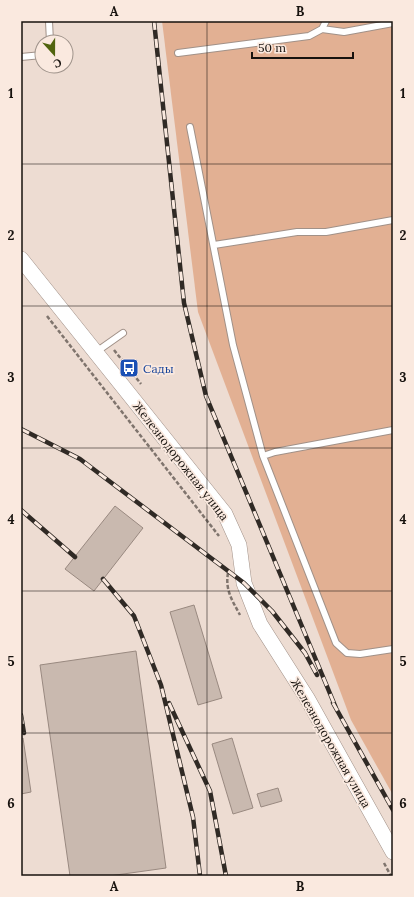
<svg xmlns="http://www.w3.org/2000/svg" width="414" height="897" font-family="Lora,serif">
  <rect width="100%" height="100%" fill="#eddcd2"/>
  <path fill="#e2b093" d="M162 21H393V795L351 720 198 312Z"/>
  <path fill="#c9b9af" stroke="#998980" d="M115 506 143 528 94 591 65 569Z
    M194 605 222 698 198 705 170 612Z
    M136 651 166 868 109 876H70L40 665Z
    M23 738 31 792 21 794V739Z
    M232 738 253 808 233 814 212 744Z
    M278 788 282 801 261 807 257 794Z"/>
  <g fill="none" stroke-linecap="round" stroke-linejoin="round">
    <g stroke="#a19188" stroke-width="8">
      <path id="service" d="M49 21 50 42
        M322 29 344 32 393 23
        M178 53 309 36 322 29 326 21
        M21 57 42 55
        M190 127 233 345 263 456 336 643 347 653 360 654 393 649
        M214 245 297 232H326L393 220
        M96 352 123 333
        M263 456 275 452 393 430"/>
    </g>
    <g stroke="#a19188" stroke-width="16">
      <path id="tertiary" d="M21 259 225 514 239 545 244 583 260 624 307 698 393 852"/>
    </g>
    <path stroke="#7f746d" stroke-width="2.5" stroke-dasharray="4 2" stroke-linecap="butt" d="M47 316 219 536
      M114 350 141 384
      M228 573C225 590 232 600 240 615
      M384 863 391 876"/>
    <use href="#service" stroke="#fff" stroke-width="6"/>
    <use href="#tertiary" stroke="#fff" stroke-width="15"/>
    <g stroke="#302a25" stroke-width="4.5">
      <path id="rail" d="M154 21 184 303 206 396 336 708
        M21 429 80 459 244 583 272 611 305 653 317 675
        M21 510 75 557
        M103 579 134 616 161 685 193 817 200 876
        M169 703 210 791 226 876
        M333 703 393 810
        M21 715 24 733"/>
    </g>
    <use href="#rail" stroke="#fae9df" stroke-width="3" stroke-dasharray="9" stroke-linecap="butt"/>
  </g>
  <path fill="none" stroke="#17120e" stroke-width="1" stroke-opacity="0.55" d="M207 21V876M21 164H393M21 306H393M21 448H393M21 591H393M21 733H393"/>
  <defs>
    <g id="bus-square" transform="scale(1)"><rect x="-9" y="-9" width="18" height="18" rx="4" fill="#1a4fb4" stroke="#fae9df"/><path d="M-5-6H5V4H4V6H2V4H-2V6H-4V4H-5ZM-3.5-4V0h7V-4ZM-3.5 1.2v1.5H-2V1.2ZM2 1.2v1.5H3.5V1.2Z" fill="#fff"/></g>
  </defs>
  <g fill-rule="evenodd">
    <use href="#bus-square" x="129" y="368"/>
  </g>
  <g text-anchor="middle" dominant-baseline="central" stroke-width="3.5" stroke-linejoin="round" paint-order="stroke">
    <g font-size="12" fill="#164399" stroke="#fae9df" text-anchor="start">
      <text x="143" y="368">Сады</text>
    </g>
    <g font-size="12" fill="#17120e" stroke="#fae9df">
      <text transform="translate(181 461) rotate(52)">Железнодорожная улица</text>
      <text transform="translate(331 743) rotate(60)">Железнодорожная улица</text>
    </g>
  </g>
  <rect width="414" height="897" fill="none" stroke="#fae9df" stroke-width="44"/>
  <g transform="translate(54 54) rotate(159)"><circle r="19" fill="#fae9df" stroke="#9f938b"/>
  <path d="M0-3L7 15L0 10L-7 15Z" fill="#51640f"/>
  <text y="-6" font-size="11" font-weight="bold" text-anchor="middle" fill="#17120e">С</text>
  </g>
  <path d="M252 52v6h101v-6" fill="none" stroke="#17120e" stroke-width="2"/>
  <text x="258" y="52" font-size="12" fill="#17120e" stroke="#fae9df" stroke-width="3" paint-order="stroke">50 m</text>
  <rect x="22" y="22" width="370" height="853" fill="none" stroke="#17120e" stroke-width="1.5"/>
  <g font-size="13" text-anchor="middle" font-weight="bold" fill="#17120e">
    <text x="114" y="16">A</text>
    <text x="300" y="16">B</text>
    <text x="11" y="98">1</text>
    <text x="403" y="98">1</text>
    <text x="11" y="240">2</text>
    <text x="403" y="240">2</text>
    <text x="11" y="382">3</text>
    <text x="403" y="382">3</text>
    <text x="11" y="524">4</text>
    <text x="403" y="524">4</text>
    <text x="11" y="666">5</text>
    <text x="403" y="666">5</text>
    <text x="11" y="808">6</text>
    <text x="403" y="808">6</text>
    <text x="114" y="891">A</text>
    <text x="300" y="891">B</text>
  </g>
</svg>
